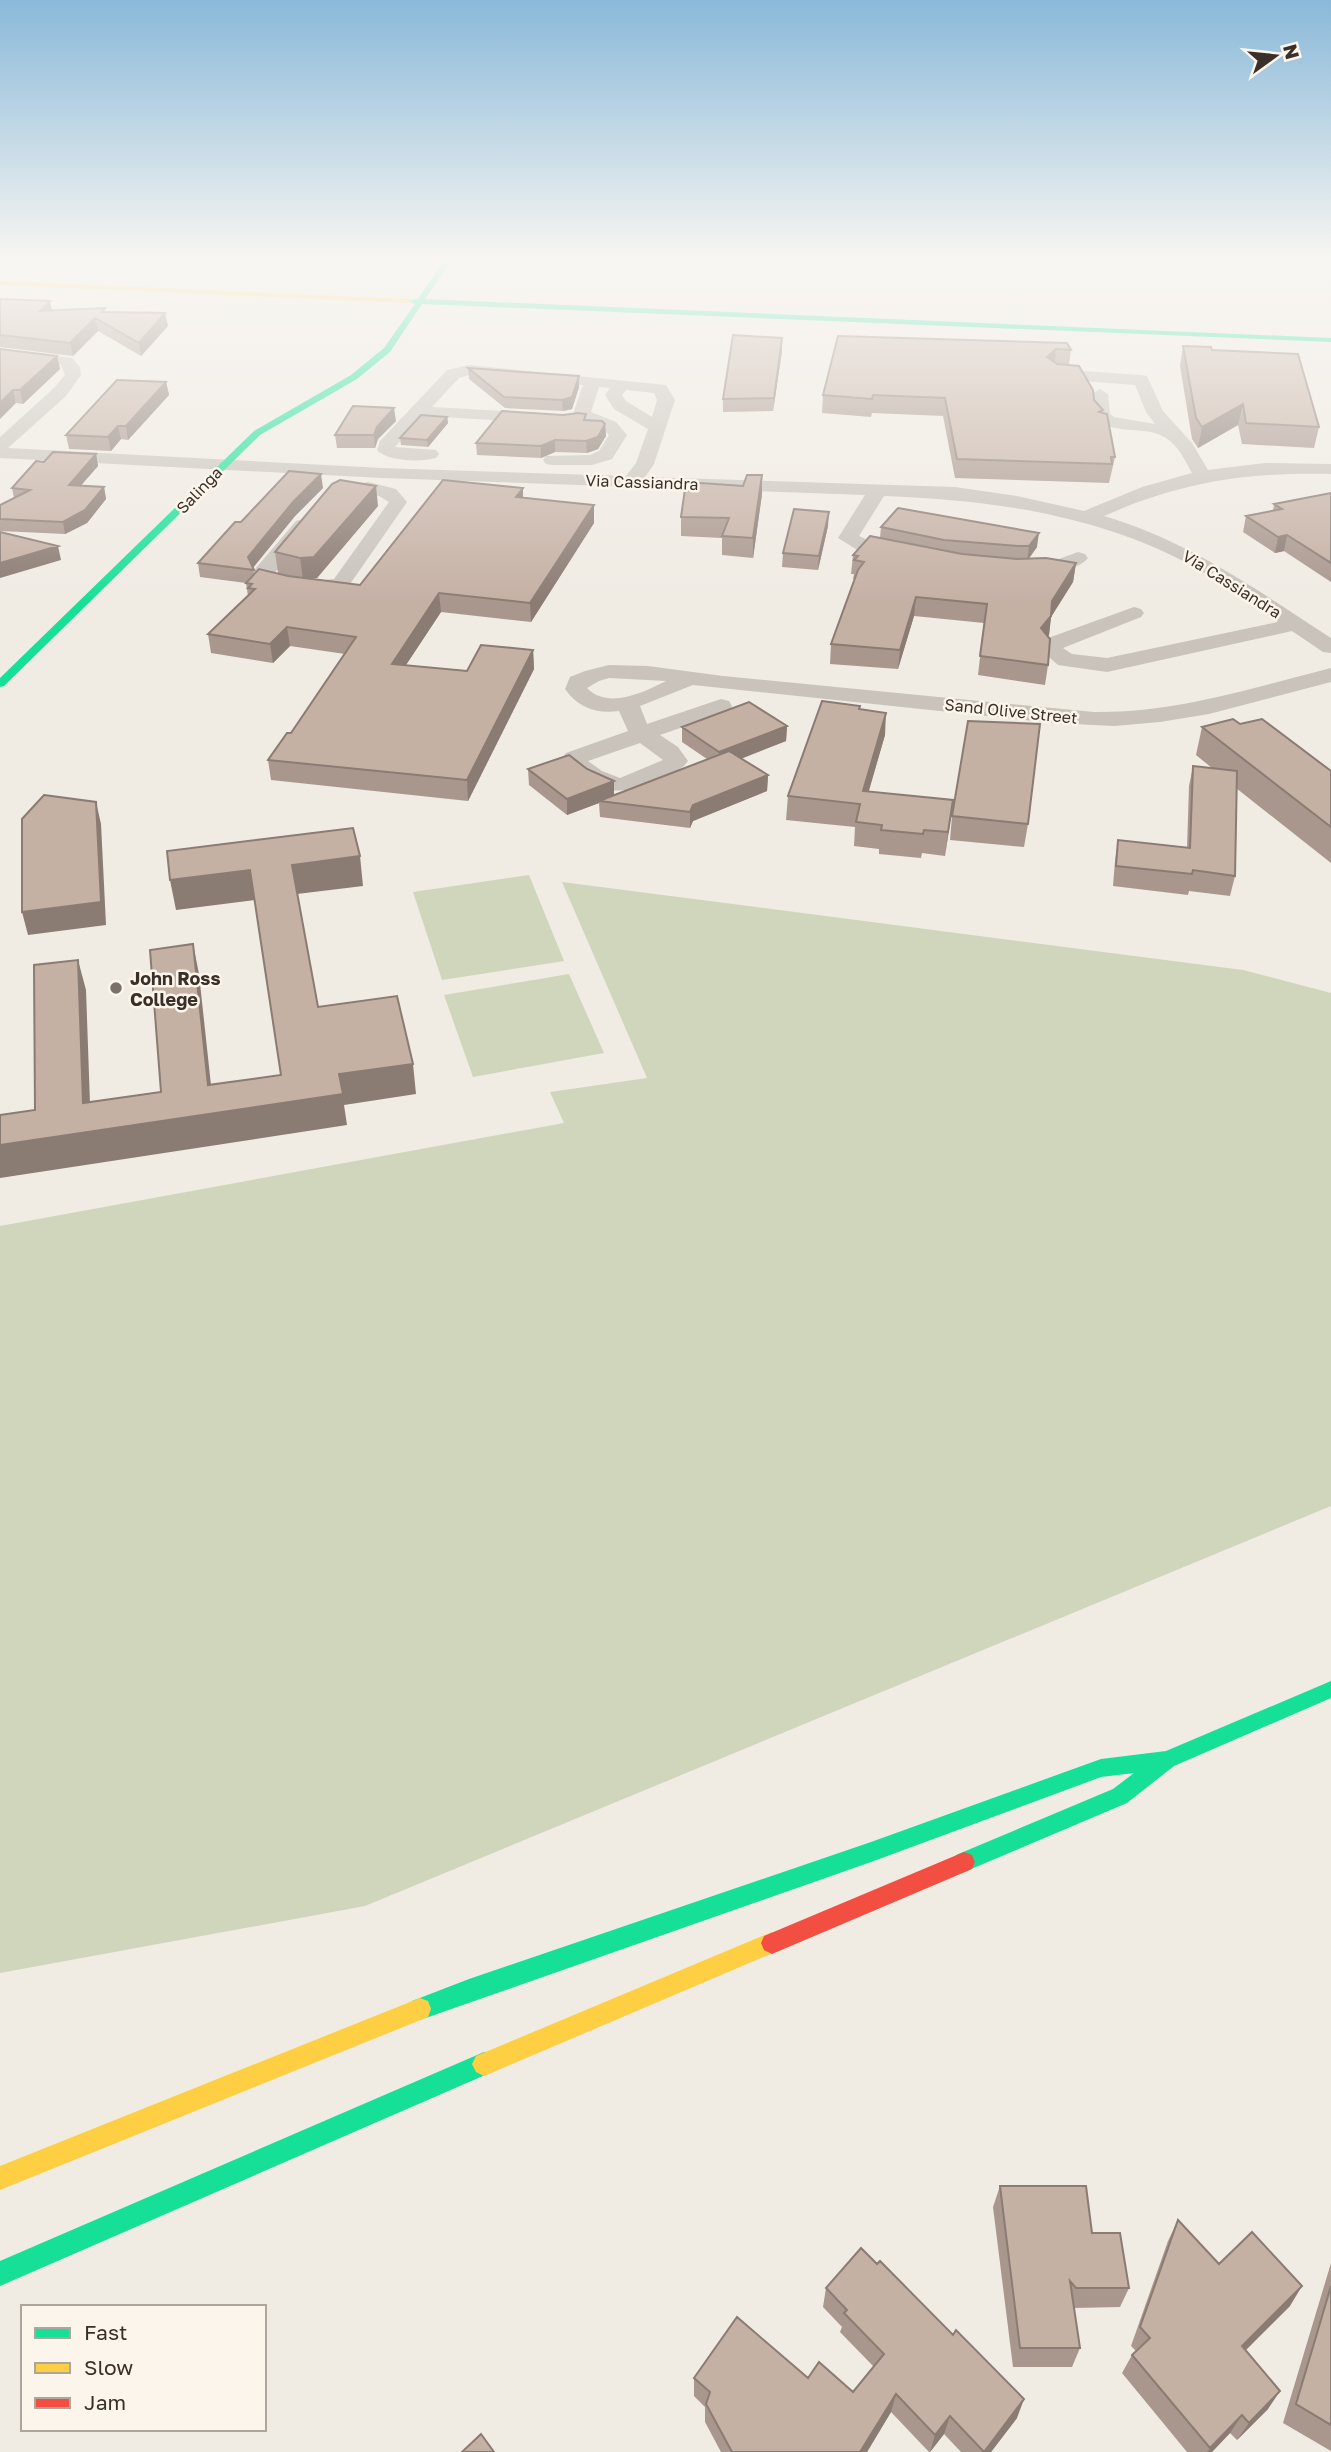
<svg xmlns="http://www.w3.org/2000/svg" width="1331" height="2452" font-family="'Golos Text',sans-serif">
  <rect width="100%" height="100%" fill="#f0ebe3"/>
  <path fill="#d0d6bc" d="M529 875 564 961 442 980 413 892Z
    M562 882 1243 970 1331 993V1506L365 1906 0 1973V1226L564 1123 550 1092 647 1078Z
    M569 974 604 1053 473 1077 444 995Z"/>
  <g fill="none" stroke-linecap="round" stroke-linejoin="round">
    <path fill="#c9c3bc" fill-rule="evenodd" d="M0 349 72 358 80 367 81 375 66 396 8 448 382 468 626 476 636 463 648 429 614 409 605 395 610 388 599 387 591 412 616 422 627 435 612 459 592 465H552L546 464 543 460 546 456 590 455 599 451 609 435 604 430 573 414 583 385 469 375 459 378 432 407 542 413 551 418 542 423 423 416 395 447 436 450 439 454 436 458C421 462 388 462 377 450L380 441 447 370 469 365 666 385 675 400 654 464 645 477 955 487 1017 496 1084 511 1142 487 1192 473C1185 461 1179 446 1166 438 1145 424 1110 437 1093 416L1092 394 1100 389 1108 394 1110 414 1114 417 1155 424 1146 412 1135 385 1055 379 1047 374 1055 369 1141 375 1147 376 1163 411 1192 443 1208 470 1265 463 1331 464V474C1247 472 1181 482 1104 516 1189 541 1257 590 1331 638V653L1323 652 1292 631 1107 672 1058 665 1040 649 1048 638 1134 607 1141 609 1144 613 1141 617 1063 648 1072 654 1107 658 1278 622C1247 602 1216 578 1183 561 1090 513 987 500 884 496L859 536 872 542 909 550 912 554 909 558 902 560 859 551 838 538 865 495 382 478 0 458V437L54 388 65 375 61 365 0 359ZM626 390 654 393 657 400 652 417 626 401 622 395Z
      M368 482 396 489 407 502 348 587 303 594 258 583 252 573 255 569 296 521 303 519 313 525 273 575 303 582 334 579 389 502 379 496 361 492 359 488 361 484Z
      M1078 552 1085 554 1088 558C1075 573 1045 572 1026 575L1019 573 1016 569 1019 565 1059 559Z
      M609 665 648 666 723 676 1094 712C1176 713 1252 688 1331 668V682L1209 714 1160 722 1114 726 1053 723 693 685 640 706 647 724 721 699 729 701 732 706 729 711 660 735 678 747 688 761 684 766C645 796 593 804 562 758L566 753 628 731 619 711C597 714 578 708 565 689L570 677 585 671ZM609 678 666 681C644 692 608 710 587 688L599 681ZM640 743 663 760 620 778 602 771 588 761Z"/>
    <path fill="#16e098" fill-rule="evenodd" d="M444 260H452L425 299 1331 338V342L422 304 390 352 357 379 260 435 4 686 0 687V678L254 431 351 375 384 348 415 304 405 301 418 299Z
      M1331 1681V1698L1174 1766 1127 1803 964 1872 956 1869 953 1862 956 1855 1113 1789 1134 1773 1101 1777 871 1862 420 2020 412 2017 409 2009 412 2001 469 1979 871 1842 1101 1759 1166 1751Z
      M484 2052 492 2056 496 2064 492 2072 0 2286V2261Z"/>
    <path fill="#ffcf43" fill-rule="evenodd" d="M0 281 409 299 413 301 409 303 0 285Z
      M772 1932 780 1936 783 1943 780 1950 484 2076 476 2072 472 2064 476 2056Z
      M420 1998 428 2001 431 2009 428 2017 0 2190V2166Z"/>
    <path fill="#f24e42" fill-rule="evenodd" d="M964 1852 972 1855 975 1862 972 1869 772 1954 764 1950 761 1943 764 1936Z"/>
  </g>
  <path fill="#a9978d" d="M0 299 52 310 165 313 168 326 141 356 98 331 73 356 0 347Z
    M838 336 1071 350 1069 365 1094 400 1103 410V413L1115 457 1109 483 955 478 943 416 872 413 871 417 822 413 823 395Z
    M782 338V351L773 411 723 412V399Z
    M1183 346 1212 350 1319 427 1314 448 1242 444 1238 425 1198 448 1192 439 1180 366Z
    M0 349 57 356 60 369 23 404 16 403Z
    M468 368 579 387 572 409 563 411 505 408 469 379Z
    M166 382 169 395 128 440 121 439 111 451 69 449 66 435Z
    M447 417 448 423 428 447 401 445 400 438Z
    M586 420 605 424 606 436 598 449 587 453 555 452 541 458 477 455 476 443Z
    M396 421 378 439 375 448H337L335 435Z
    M96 454 98 466 81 485 104 487 106 499 87 523 65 534 0 531V505L14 498 12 488 44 462Z
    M762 475V494L753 558 722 555V538L681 536V517Z
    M323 488 295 516 253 568 254 574 278 573 275 552 378 506 317 578 310 579 360 585 523 488V498L594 523 531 622 441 612 406 665 467 671 533 650 534 669 468 801 271 780 268 760 291 733 345 654 290 646 273 663 211 653 208 634 248 596 246 583 200 577 198 563 241 522Z
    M1331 493V582L1284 551 1275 553 1243 532 1246 516 1273 511 1274 504Z
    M828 526 818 570 782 567 783 553Z
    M881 527 1037 547 1029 559 1076 563 1073 582 1051 617 1049 635 1047 636 1048 665 1045 685 978 675 984 623 914 616 898 669 830 664 831 644 855 579H853L854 574H851L853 555 880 538Z
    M860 706V710L885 735 868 792 950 823 945 856 922 853 921 858 879 854V849L854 846 855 827 786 820 788 796Z
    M1240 724 1331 771V863L1236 788 1235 876 1230 896 1189 891 1188 895 1113 886 1115 861 1118 840 1187 848 1189 786 1193 766 1212 768 1196 755 1202 727Z
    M787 726 786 741 741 759 768 775 767 791 693 821 690 828 600 817 599 803 567 815 529 785 528 769H587L614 781V796L707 759 682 742V727Z
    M952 816 1028 824 1024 847 950 840Z
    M1000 2186 1092 2233 1129 2288 1120 2307 1074 2308 1080 2348 1072 2367H1013L993 2207Z
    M1178 2220 1219 2264 1290 2306 1245 2350 1268 2409 1237 2440 1230 2433 1212 2452H1187L1122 2373 1132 2355 1136 2351 1131 2346 1168 2241Z
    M1331 2263V2451L1283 2423Z
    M826 2288 1017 2418 991 2452H961L944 2434 930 2452H929L891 2412 867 2452H721L705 2422V2407L694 2396V2378H808L853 2392 874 2367 840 2332 842 2327 823 2307Z"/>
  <path fill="#8a7b73" d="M50 301 53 314 40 311Z
    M165 313 168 326 141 356 139 343Z
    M95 318 98 331 73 356 70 343Z
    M782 338V351L773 411 774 398Z
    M1056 349 1054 367 1047 357Z
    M57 356 60 369 23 404 20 390Z
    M579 376V387L572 409 563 411 562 400Z
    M166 382 169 395 128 440 126 426Z
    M13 390 16 403 0 419V403Z
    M1243 404 1238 425 1198 448 1202 427Z
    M394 408 396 421 378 439 375 448 374 435 377 427Z
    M447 417 448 423 428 447 427 440Z
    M605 424 606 436 598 449 587 453 586 441Z
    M118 426 121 439 111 451 108 437Z
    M555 440V452L541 458V446Z
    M96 454 98 466 71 497 69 485Z
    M321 474 323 488 295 516 251 570 248 557 293 502Z
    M762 475V494L753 558V538Z
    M376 486 378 506 317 578 303 579 300 558Z
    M104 487 106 499 87 523 65 534 63 522Z
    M523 488V506L516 497Z
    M594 505V523L531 622 530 603Z
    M829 512 828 526 818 570 819 556Z
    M1039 533 1037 547 1027 560 1029 546Z
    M1287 535 1284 551 1275 553 1278 537Z
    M58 546 61 560 0 578V563Z
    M1076 563 1073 582 1051 617 1049 635 1038 647 1041 628 1052 601Z
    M439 593 441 612 394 683 392 664Z
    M916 597 914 616 898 669 900 650Z
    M287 627 290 646 273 663 270 644Z
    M533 650 534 669 468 801 467 780Z
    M886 713 885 735 862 815 863 791Z
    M787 726 786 741 719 767V752Z
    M768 775 767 791 693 821 690 828V812L693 805Z
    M614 781V797L599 801V803L567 815V799Z
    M953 800 950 823 945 856 948 832Z
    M96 802 101 824 106 925 28 935 22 912Z
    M360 856 363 886 297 894 292 865Z
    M250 870 255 900 176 910 170 880Z
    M193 944 199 974 214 1113 339 1074 413 1064 416 1094 344 1105 347 1125 0 1178V1145L83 1103 78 960 86 990 91 1132 208 1085Z
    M1302 2286 1290 2306 1231 2365 1242 2346Z
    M1280 2391 1268 2409 1237 2440 1249 2423Z
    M896 2394 891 2412 867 2452H860Z
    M1024 2399 1017 2418 991 2452H984Z
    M1242 2415 1230 2433 1212 2452H1207Z
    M950 2416 944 2434 930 2452 935 2435Z"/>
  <path fill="#c5b0a4" stroke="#8a7b73" stroke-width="2" d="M0 299 50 301 40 311 105 308 102 312 165 313 139 343 95 318 70 343 0 335Z
    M733 335 782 338 774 398 723 399Z
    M838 336 1067 343 1071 350 1056 349 1047 357 1057 364 1079 366 1093 390 1094 400 1103 410 1099 412 1107 414 1115 457H1111L1112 464 957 459 945 398 873 395 872 399 823 395Z
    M1183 346 1211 347 1212 350 1298 354 1319 427 1246 423 1243 404 1202 427 1196 418Z
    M0 349 57 356 20 390H13L0 403Z
    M468 368 579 376 572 397 562 400 504 397Z
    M117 380 166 382 126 426H118L108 437 66 435Z
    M353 406 394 408 377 427 374 435H335Z
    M502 411 563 415 578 413 586 414 584 420 602 421 605 424 598 437 586 441 555 440 541 446 476 443Z
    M421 415 447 417 427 440 400 438Z
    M53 452 96 454 69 485 104 487 85 510 63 522 0 519V505L30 490 12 488 36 461 44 462Z
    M289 471 321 474 293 502 248 557 254 570 198 563 235 522H241Z
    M747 475H762L753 538 722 536 729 518 681 517 686 482 743 486Z
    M340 480 376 486 314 557 300 558 275 552 332 484Z
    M443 480 523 488 516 497 594 505 530 603 439 593 392 664 467 671 481 645 533 650 467 780 268 760 287 733H291L356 637 287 627 270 644 208 634 255 589 248 588 252 584 246 583 259 569 288 576 360 585Z
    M1331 493V563L1287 535 1278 537 1246 516 1282 509 1274 504Z
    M898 508 1039 533 1029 546H1018L944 540 881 527Z
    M794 509 829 512 819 556 783 553Z
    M0 532 58 546 0 563Z
    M870 536 962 554 1017 559 1046 558 1076 563 1052 601 1051 616 1041 628 1050 639 1048 665 980 656 987 604 916 597 900 650 831 644 858 570 864 562 854 560 858 556 853 555Z
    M822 701 860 706 859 709 886 713 863 791 953 800 948 832 924 830 923 834 881 830 882 825 856 822 860 804 788 796Z
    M749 702 787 726 719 752 682 727Z
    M1233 719 1240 724 1262 719 1331 771V827L1202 727Z
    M968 721 1040 724 1028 824 952 816Z
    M729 751 768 775 693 805 690 812 599 801Z
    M569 755 587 769 614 781 567 799 528 769Z
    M1193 766 1237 771 1235 876 1193 870 1192 874 1116 866 1118 840 1190 848Z
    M44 795 96 802 101 902 22 912V819Z
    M353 828 360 856 292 865 318 1007 397 996 413 1064 339 1074 343 1094 0 1145V1115L35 1110 34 965 78 960 83 1103 161 1092 150 950 193 944 208 1085 281 1075 250 870 170 880 167 851Z
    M1000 2186H1086L1092 2233H1120L1129 2288H1076L1070 2281 1080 2348H1020Z
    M1178 2220 1219 2264 1252 2232 1302 2286 1242 2346 1280 2391 1249 2423 1242 2415 1210 2448 1132 2355 1150 2338 1140 2327Z
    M861 2248 877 2264 880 2261 953 2335 956 2330 1024 2399 984 2452 950 2416 935 2435 896 2394 860 2452H732L706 2404 710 2392 694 2378 737 2317 808 2378 819 2362 853 2392 884 2354 844 2313 847 2310 826 2288Z
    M1331 2286V2425L1296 2404Z
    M481 2434 494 2452H462Z"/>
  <linearGradient id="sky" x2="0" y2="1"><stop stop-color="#8ab9d9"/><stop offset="0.43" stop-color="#f8f6f2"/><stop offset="1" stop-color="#f8f6f2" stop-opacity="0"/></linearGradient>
  <rect width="1331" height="603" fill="url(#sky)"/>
  <circle fill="#7a716a" stroke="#fbf5ec" stroke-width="2.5" cx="116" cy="988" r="7"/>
  <g text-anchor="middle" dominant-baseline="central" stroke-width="5" stroke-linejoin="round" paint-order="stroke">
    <g font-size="16" fill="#3b3029" stroke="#fbf5ec">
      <text transform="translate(642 482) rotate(2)">Via Cassiandra</text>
      <text transform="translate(199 490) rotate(-46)">Salinga</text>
      <text transform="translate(1232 584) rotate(32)">Via Cassiandra</text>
      <text transform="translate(1011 711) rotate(6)">Sand Olive Street</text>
    </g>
    <g font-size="18" font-weight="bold" fill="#3b3029" stroke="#fbf5ec" text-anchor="start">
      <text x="130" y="978">John Ross<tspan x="130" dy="21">College</tspan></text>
    </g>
  </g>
  <rect x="21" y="2305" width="245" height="126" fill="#fbf5ec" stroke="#aea69e" stroke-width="2"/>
  <rect x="35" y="2328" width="35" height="10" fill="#16e098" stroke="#aea69e" stroke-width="2"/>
  <text x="84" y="2340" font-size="21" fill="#3b3029">Fast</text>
  <rect x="35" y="2363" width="35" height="10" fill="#ffcf43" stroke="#aea69e" stroke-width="2"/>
  <text x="84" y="2375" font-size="21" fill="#3b3029">Slow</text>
  <rect x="35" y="2398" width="35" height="10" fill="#f24e42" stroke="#aea69e" stroke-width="2"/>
  <text x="84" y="2410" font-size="21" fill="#3b3029">Jam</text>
  <g transform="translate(1275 56) rotate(75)" stroke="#fbf5ec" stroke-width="5" paint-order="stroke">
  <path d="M0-5L12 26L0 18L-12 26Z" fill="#3b3029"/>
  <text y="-10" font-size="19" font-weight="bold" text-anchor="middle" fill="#3b3029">N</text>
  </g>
</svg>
